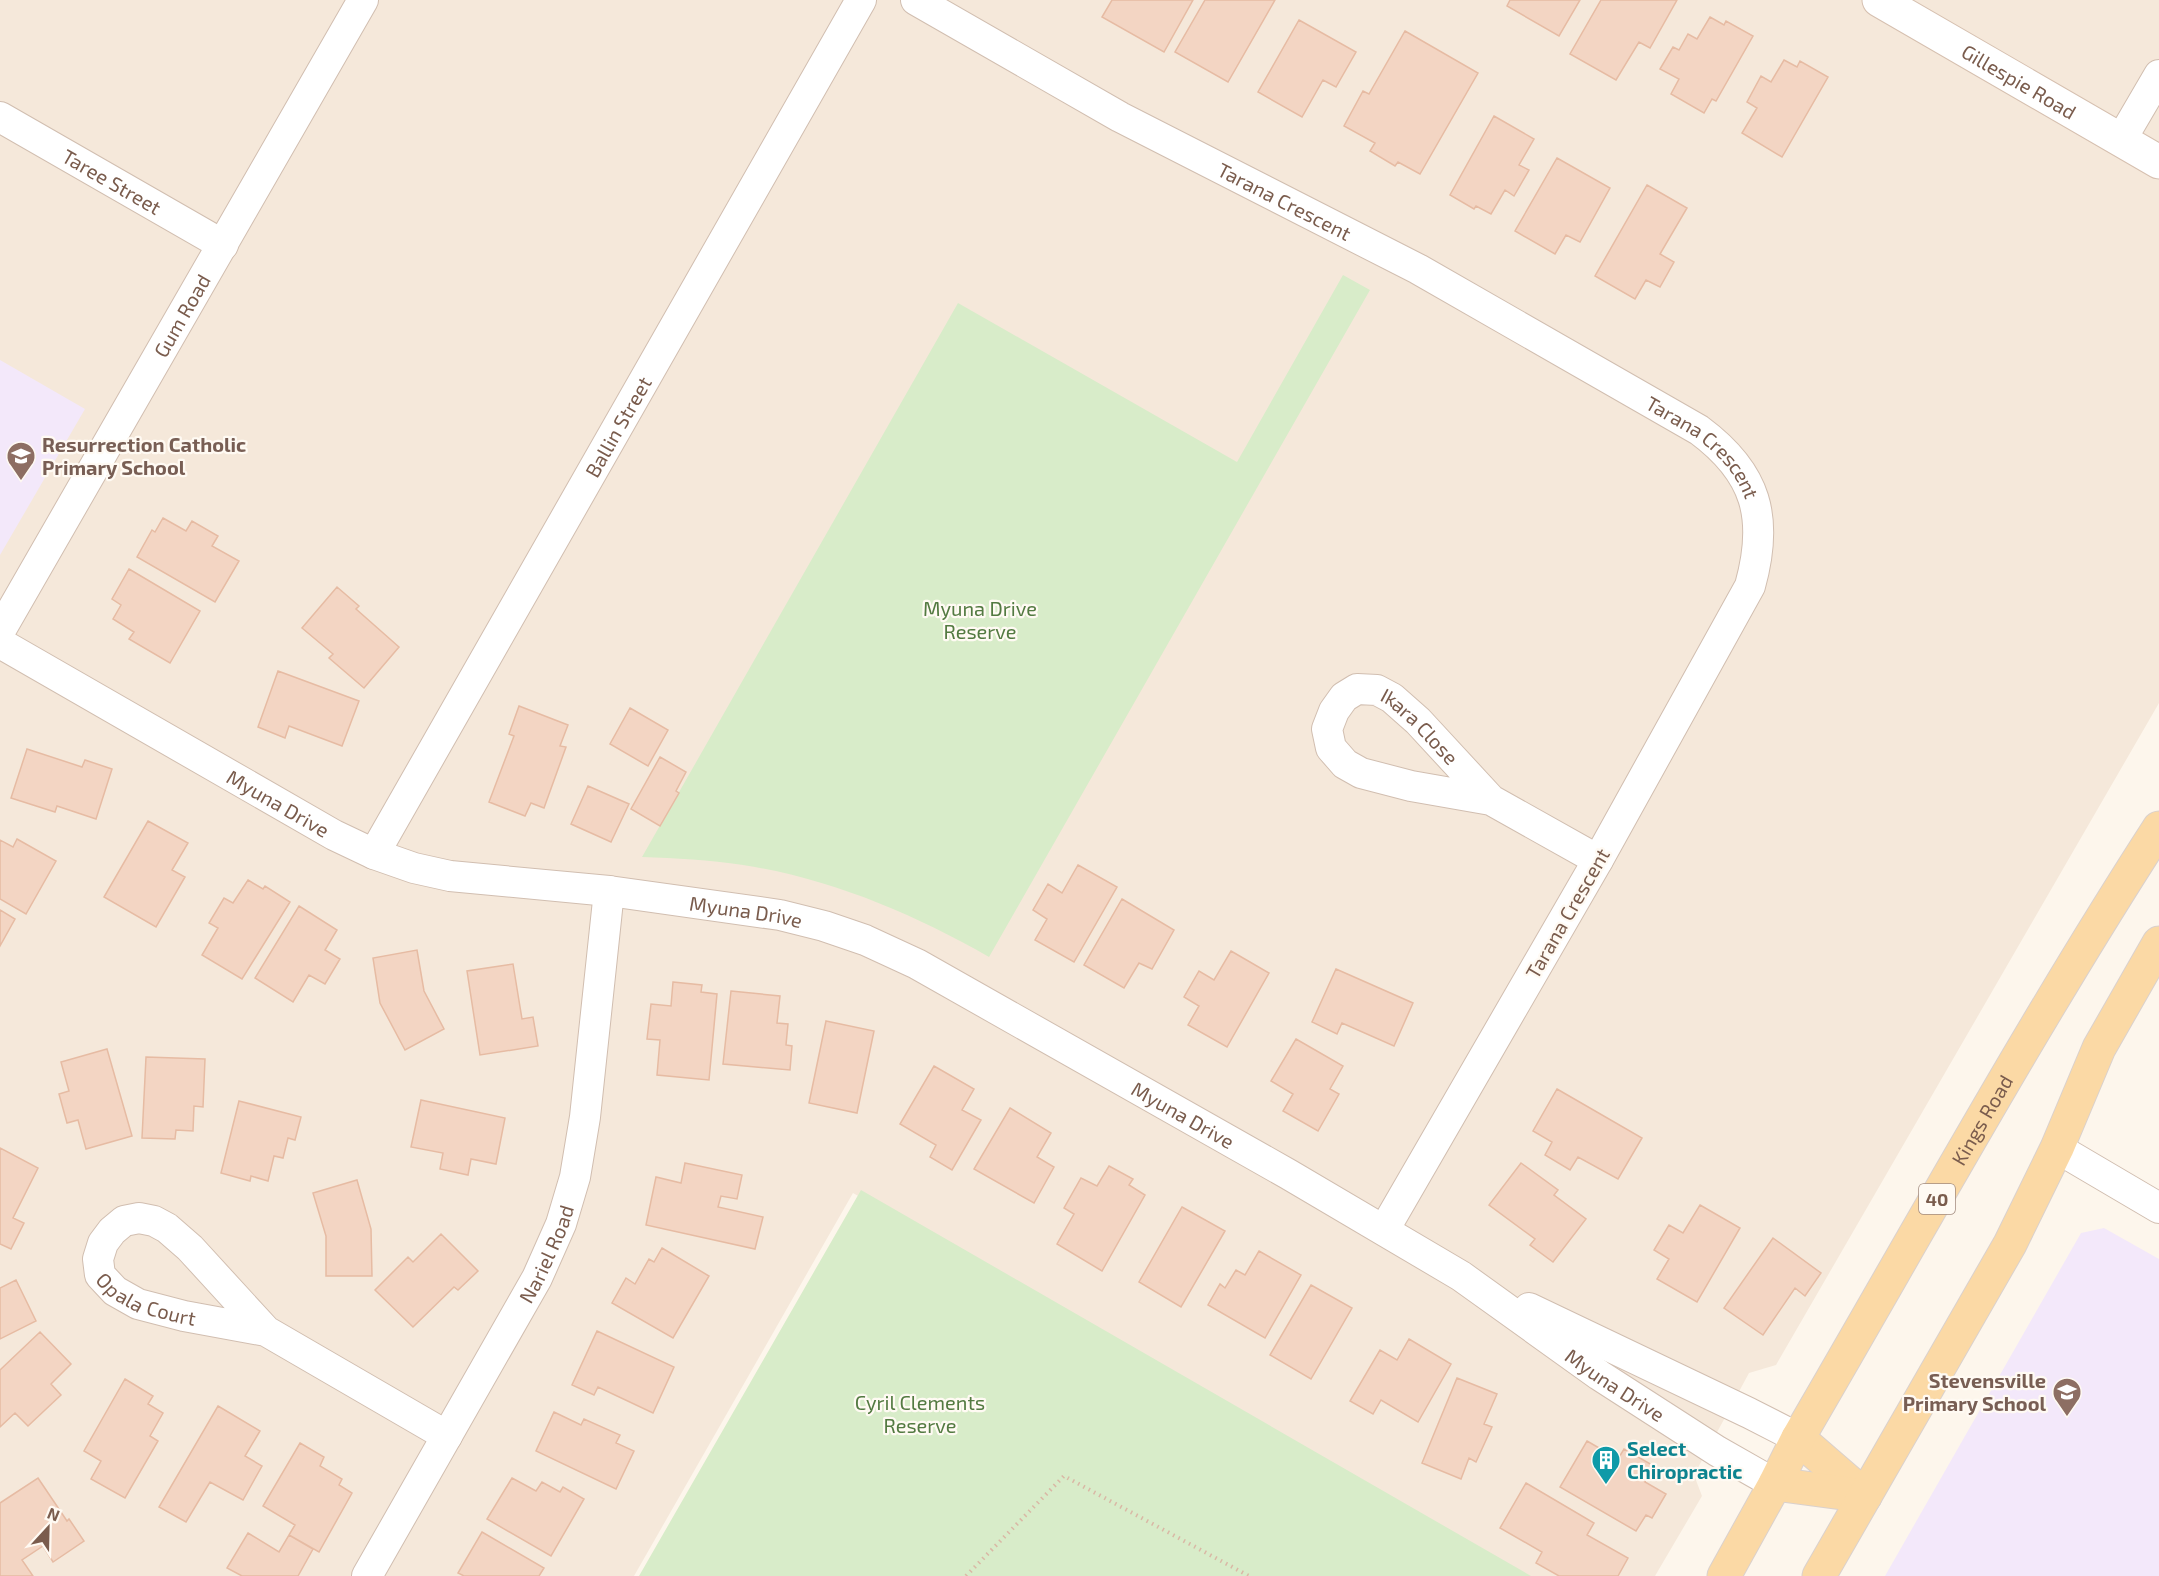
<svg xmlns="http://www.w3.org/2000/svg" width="2159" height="1576" font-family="'Exo 2',sans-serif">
  <rect width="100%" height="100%" fill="#fdf6ec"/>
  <path fill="#f5e8da" d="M0 0H2159V703L1776 1365 1749 1373 1694 1475 1702 1496 1655 1576H1522L853 1193 634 1576H0Z"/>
  <path fill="#f3e8fa" d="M0 360 85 409 0 555Z
    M2104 1228 2159 1259V1576H1885L2081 1233Z"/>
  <path fill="#d8ecc9" d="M1343 275 1370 290 989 957C912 913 831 879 743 865 709 860 676 858 642 857L958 303 1237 462Z
    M861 1190 1531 1576H639Z"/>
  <path fill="#f3d5c3" stroke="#e6bba3" stroke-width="1.5" d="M1112 0H1193L1164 52 1102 17Z
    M1205 0H1275L1228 82 1175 52Z
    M1510 0H1580L1559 36 1507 6Z
    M1601 0H1677L1650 48 1639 42 1616 80 1570 54Z
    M1710 17 1724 25 1726 21 1753 36 1716 101 1712 99 1704 113 1671 94 1679 79 1660 69 1673 47 1679 50 1688 34 1697 39Z
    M1299 20 1356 52 1336 87 1323 80 1302 117 1258 92Z
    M1405 31 1478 73 1420 174 1398 162 1395 166 1370 151 1375 143 1344 126 1363 91 1369 94Z
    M1784 60 1797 67 1800 61 1828 77 1782 157 1742 133 1757 108 1747 102 1761 76 1771 82Z
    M1494 116 1534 139 1519 165 1529 170 1514 196 1505 190 1491 214 1476 206 1474 209 1450 195Z
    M1557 158 1610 188 1580 242 1566 235 1555 254 1515 231Z
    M1647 185 1687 208 1660 254 1674 262 1660 287 1646 280 1635 299 1595 276Z
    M163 518 186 531 192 521 218 536 212 546 239 561 215 602 137 557 152 530 155 532Z
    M129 569 200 611 170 663 129 639 134 632 113 619 121 605 112 599Z
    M337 587 359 606 356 609 399 647 364 688 329 658 333 654 302 628Z
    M278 671 359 701 342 746 289 726 285 738 258 727Z
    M519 706 568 725 560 746 566 747 544 808 531 803 525 816 489 802 514 736 509 734Z
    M630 708 668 730 648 766 610 744Z
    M27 749 82 767 85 760 112 769 96 819 57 806 55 812 11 798Z
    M660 757 686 772 676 791 679 793 660 826 631 809Z
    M588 786 629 804 611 842 571 824Z
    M148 821 188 843 172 870 185 877 156 927 104 897Z
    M17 839 56 861 26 914 0 899V840L13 847Z
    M1078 865 1117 887 1074 962 1035 940 1047 919 1033 910 1048 884 1062 893Z
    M248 880 263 889 265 886 290 902 242 979 202 955 218 928 209 923 224 898 233 903Z
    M1122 899 1174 930 1152 969 1139 963 1124 988 1084 965Z
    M299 906 337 930 325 950 340 959 325 984 309 975 293 1002 255 978Z
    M0 910 15 919 0 946Z
    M417 950 424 991 444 1029 405 1050 380 1003 373 958Z
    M1231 951 1269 973 1227 1047 1188 1025 1199 1006 1184 997 1199 971 1214 980Z
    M513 964 522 1019 533 1017 538 1046 480 1055 467 971Z
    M1336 969 1413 1003 1394 1046 1342 1023 1337 1034 1312 1022Z
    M673 982 702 985 701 992 717 994 709 1080 657 1075 660 1040 647 1039 651 1004 671 1006Z
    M731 991 780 996 777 1023 788 1024 786 1045 792 1046 790 1070 723 1064Z
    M826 1021 874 1031 857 1113 809 1103Z
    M1296 1039 1343 1066 1330 1089 1339 1094 1318 1131 1283 1111 1293 1094 1271 1081Z
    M107 1049 132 1136 86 1149 78 1120 67 1123 59 1094 69 1091 61 1062Z
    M146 1057 205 1059 203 1107 194 1106 193 1131 176 1130 175 1139 142 1138Z
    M934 1066 974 1089 962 1110 981 1120 952 1170 930 1157 936 1145 900 1124Z
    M1557 1089 1642 1138 1618 1179 1578 1157 1570 1170 1545 1155 1552 1142 1533 1131Z
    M421 1100 505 1118 496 1164 471 1159 468 1175 440 1169 443 1153 411 1147Z
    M239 1101 301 1117 295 1140 288 1138 283 1158 274 1156 268 1181 251 1176 250 1181 221 1173Z
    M1010 1108 1051 1133 1037 1157 1054 1167 1034 1203 974 1169Z
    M0 1148 38 1168 13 1218 24 1223 11 1249 0 1244Z
    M685 1163 742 1175 737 1199 721 1196 718 1207 763 1217 755 1249 646 1225 656 1177 681 1183Z
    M1521 1163 1558 1190 1554 1195 1586 1219 1553 1262 1530 1245 1535 1239 1489 1205Z
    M1109 1166 1133 1179 1129 1185 1145 1195 1102 1271 1057 1244 1074 1214 1064 1208 1081 1178 1097 1186Z
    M357 1180 371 1229 372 1276H326V1236L313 1193Z
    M1700 1205 1740 1228 1697 1302 1657 1279 1669 1259 1654 1250 1669 1225 1683 1233Z
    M1182 1207 1225 1231 1181 1307 1139 1282Z
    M441 1234 478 1271 458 1290 454 1287 413 1327 375 1290 408 1257 413 1262Z
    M1773 1238 1821 1273 1805 1296 1795 1288 1763 1335 1724 1308Z
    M662 1248 709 1276 673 1338 612 1303 626 1278 635 1284 649 1259 654 1262Z
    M1259 1251 1301 1275 1265 1338 1208 1305 1220 1284 1225 1288 1236 1270 1245 1275Z
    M16 1280 36 1321 0 1339V1288Z
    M1311 1285 1352 1308 1311 1379 1270 1355Z
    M597 1331 674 1367 653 1413 598 1387 594 1395 572 1385Z
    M40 1332 71 1364 51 1384 61 1395 28 1426 15 1413 0 1427V1370Z
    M1409 1339 1451 1364 1418 1422 1381 1400 1373 1414 1350 1401 1380 1350 1397 1360Z
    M1457 1378 1497 1394 1484 1424 1492 1427 1476 1462 1469 1458 1461 1479 1422 1463Z
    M125 1379 153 1396 148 1404 163 1413 150 1436 158 1441 125 1498 91 1479 101 1461 84 1451Z
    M218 1406 260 1431 245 1456 262 1466 243 1500 210 1482 186 1522 159 1507Z
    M554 1412 581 1425 584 1419 620 1435 616 1443 634 1451 616 1489 536 1451Z
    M1587 1441 1618 1459 1624 1449 1654 1466 1645 1482 1666 1494 1652 1518 1646 1515 1636 1531 1560 1487Z
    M300 1443 324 1457 320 1466 342 1479 339 1485 352 1493 319 1552 289 1535 295 1525 263 1506Z
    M38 1478 67 1521 69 1519 84 1541 53 1562 43 1546 22 1560 33 1576H0V1503Z
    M512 1478 536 1491 542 1482 560 1492 563 1487 584 1499 551 1556 487 1519Z
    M1526 1483 1594 1523 1587 1535 1628 1558 1618 1576H1559L1536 1563 1542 1552 1500 1528Z
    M482 1532 544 1568 539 1576H464L458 1573Z
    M248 1533 279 1552 289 1535 313 1549 298 1576H242L227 1568Z"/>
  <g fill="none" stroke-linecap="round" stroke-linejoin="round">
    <g stroke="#d1beb0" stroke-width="32">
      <g id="street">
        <path id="s1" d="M916 0 1120 117 1418 269 1699 430C1757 473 1769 518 1750 586L1598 860 1384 1230"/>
        <path id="s2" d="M0 117 223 245"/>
        <path d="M2121 140 2159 75"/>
        <path id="s3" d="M0 631 363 0"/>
        <path id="s4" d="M0 643 334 835 374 854 414 868 450 876 609 891 780 915 824 926 865 940 917 964 1288 1174 1461 1276 1599 1375 1717 1451 1775 1484"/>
        <path id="s5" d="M1491 800 1411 786 1361 773 1345 764 1331 748 1327 729 1334 711 1344 697 1357 689 1377 690 1392 698 1418 721 1491 800 1598 860"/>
        <path id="s6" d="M374 854 861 0"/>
        <path d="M2057 1148 2159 1208"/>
        <path d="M1529 1308 1749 1413 1798 1438"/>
        <path id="s7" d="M266 1331 190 1248 167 1228 154 1221 139 1218 124 1221 112 1231 103 1243 98 1259 100 1275 115 1291 138 1304 184 1316 266 1331 447 1436"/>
        <path id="s8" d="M367 1576 537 1278 561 1224 575 1177 585 1117 609 891"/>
      </g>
    </g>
    <g stroke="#d6c0b0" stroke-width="35">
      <g id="secondary">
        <path id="s9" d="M1879 0 2159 162"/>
      </g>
    </g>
    <g stroke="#dad1cd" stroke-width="35">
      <g id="primary">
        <path d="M1798 1438 1865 1496"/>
        <path d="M1775 1484 1865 1496"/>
        <path id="s10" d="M1724 1576 1775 1484 1798 1438C1917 1234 2031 1026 2159 828"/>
        <path d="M1819 1576 2010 1244 2057 1148 2099 1048 2159 943"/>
      </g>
    </g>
    <path stroke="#d9b8a5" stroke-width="4" stroke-dasharray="1.5 4.5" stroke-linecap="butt" d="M966 1576 1064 1476 1249 1576"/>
    <use href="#street" stroke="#fff" stroke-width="30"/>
    <use href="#secondary" stroke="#fff" stroke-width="33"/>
    <use href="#primary" stroke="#fbd9a5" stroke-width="33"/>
  </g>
  <defs>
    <g id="school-pin" transform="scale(1.5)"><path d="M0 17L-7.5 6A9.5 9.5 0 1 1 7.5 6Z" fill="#8d6e63" stroke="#fffaf3"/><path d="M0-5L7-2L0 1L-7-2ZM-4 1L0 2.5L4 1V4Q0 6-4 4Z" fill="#fff"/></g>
    <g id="building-pin" transform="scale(1.5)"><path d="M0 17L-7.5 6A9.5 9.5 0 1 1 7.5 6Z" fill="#0f9aa8" stroke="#fffaf3"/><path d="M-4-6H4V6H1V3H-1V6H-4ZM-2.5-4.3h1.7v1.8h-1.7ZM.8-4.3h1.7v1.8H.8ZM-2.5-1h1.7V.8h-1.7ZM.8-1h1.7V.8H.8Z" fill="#fff"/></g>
  </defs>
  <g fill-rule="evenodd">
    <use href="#school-pin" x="21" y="456"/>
    <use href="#school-pin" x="2067" y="1392"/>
    <use href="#building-pin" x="1606" y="1460"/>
  </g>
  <g text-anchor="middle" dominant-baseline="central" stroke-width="4.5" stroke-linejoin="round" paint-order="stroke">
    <rect fill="#fffaf3" stroke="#a28b7f" stroke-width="1.5" x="1919" y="1184" width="36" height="30" rx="4.5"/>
    <g font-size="18" font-weight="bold" fill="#7a5c4d">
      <text x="1937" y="1199">40</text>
    </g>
    <g font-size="20" fill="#7a5c4d" stroke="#fffaf3">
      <text stroke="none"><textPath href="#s9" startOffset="162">Gillespie Road</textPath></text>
      <text stroke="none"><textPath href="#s2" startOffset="129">Taree Street</textPath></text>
      <text stroke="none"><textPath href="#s1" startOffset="420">Tarana Crescent</textPath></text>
      <text stroke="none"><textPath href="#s3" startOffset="364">Gum Road</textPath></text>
      <text stroke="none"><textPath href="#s6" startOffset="492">Ballin Street</textPath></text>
      <text stroke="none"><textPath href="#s1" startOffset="908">Tarana Crescent</textPath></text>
      <text stroke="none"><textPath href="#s5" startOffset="320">Ikara Close</textPath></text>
      <text stroke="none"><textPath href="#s4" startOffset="321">Myuna Drive</textPath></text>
      <text stroke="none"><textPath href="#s4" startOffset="807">Myuna Drive</textPath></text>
      <text transform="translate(1567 913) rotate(-60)">Tarana Crescent</text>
      <text stroke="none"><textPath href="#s4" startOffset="1293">Myuna Drive</textPath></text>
      <text stroke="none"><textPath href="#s10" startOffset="524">Kings Road</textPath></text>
      <text stroke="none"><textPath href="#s8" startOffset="369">Nariel Road</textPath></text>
      <text stroke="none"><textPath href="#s7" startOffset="306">Opala Court</textPath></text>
      <text stroke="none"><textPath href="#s4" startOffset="1803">Myuna Drive</textPath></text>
    </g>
    <g font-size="20" font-weight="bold" fill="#785e54" stroke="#fffaf3" text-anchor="start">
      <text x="42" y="444">Resurrection Catholic<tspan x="42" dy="23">Primary School</tspan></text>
      <text x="2046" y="1380" text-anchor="end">Stevensville<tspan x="2046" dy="23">Primary School</tspan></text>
    </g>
    <g font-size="20" fill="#537a41" stroke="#fffaf3">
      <text x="980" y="608">Myuna Drive<tspan x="980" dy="23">Reserve</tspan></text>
      <text x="920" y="1402">Cyril Clements<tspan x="920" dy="23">Reserve</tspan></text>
    </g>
    <g font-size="20" font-weight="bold" fill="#0d838f" stroke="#fffaf3" text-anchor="start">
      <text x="1627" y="1448">Select<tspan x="1627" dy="23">Chiropractic</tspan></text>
    </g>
  </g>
  <g transform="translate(48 1528) rotate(22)" stroke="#fffaf3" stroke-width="4.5" paint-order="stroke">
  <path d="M0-4.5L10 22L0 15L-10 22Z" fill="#7a5c4d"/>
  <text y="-9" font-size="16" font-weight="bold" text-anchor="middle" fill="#7a5c4d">N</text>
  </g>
</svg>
